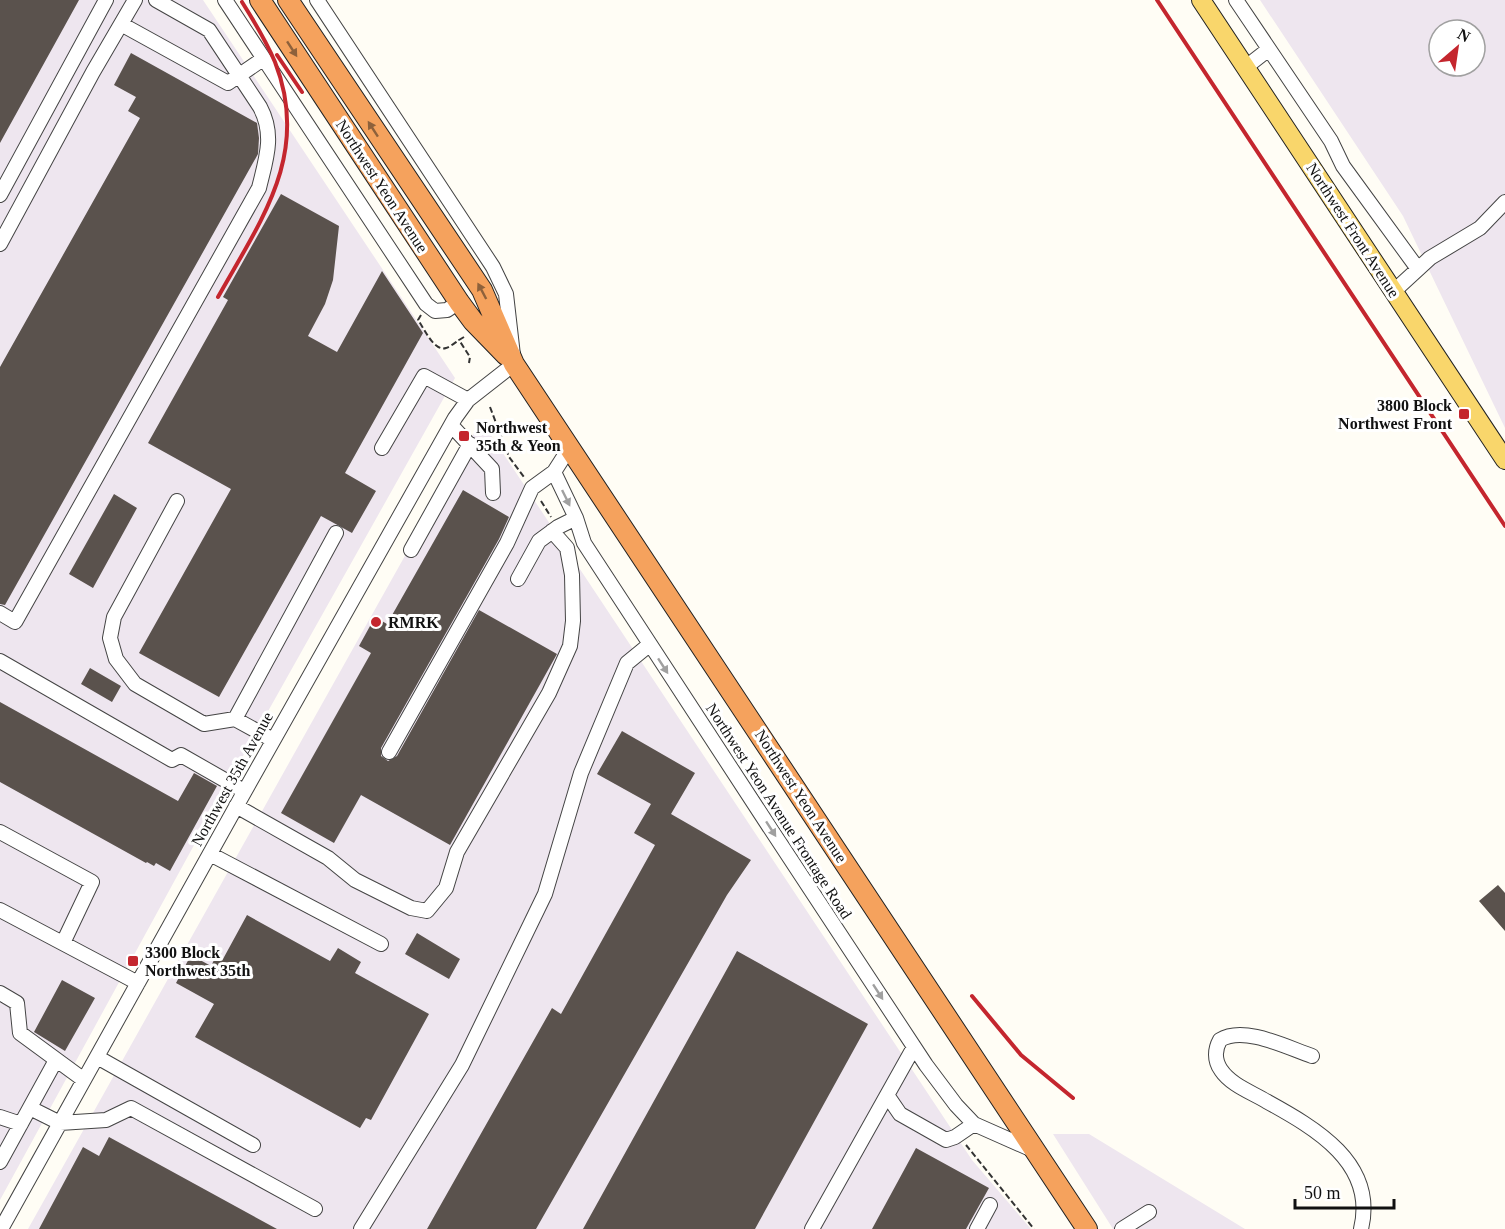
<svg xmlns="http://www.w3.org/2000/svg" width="1505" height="1229" font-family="'Times New Roman',serif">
  <rect width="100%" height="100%" fill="#fffdf5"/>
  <path fill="#eee6ef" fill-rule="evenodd" d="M0 0H203L455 378 234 772 0 1200Z
    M1260 0H1505V428L1403 216ZM1439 30H1475V66H1439Z
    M481 420 972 1160 1031 1229H28Z
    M1053 1134H1089L1245 1229H1113Z"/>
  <path fill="#5a524d" d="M0 0H79L0 143Z
    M131 53 257 123 259 138 258 154 5 605 0 604V367L140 118 128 111 136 97 114 85Z
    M281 194 339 226 333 280 325 304 308 336 337 352 382 271 423 333 345 473 376 491 352 533 321 516 219 697 139 653 231 489 148 443 228 300 223 297Z
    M463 490 509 517 499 539 381 748V756L388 761 397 756 479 610 557 654 450 845 361 795 334 843 281 813 371 653 359 646 375 617 387 624Z
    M114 494 137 508 93 588 69 574Z
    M90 668 121 686 112 702 81 684Z
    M0 702 178 801 194 773 217 786 170 871 156 863 154 866 147 862 146 863 0 782Z
    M622 731 695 773 671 814 751 860 727 895 536 1229H427L552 1008 561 1014 655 845 634 833 651 804 597 774Z
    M1498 885 1505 893V931L1479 901Z
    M247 915 330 961 338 948 361 962 355 973 429 1014 371 1120 366 1118 360 1128 195 1037 214 1004 176 983 191 955 211 966 216 956 223 959Z
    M417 933 460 959 449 979 405 954Z
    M737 951 868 1024 755 1229H583Z
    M62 980 95 998 65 1051 34 1032Z
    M109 1137 277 1229H39L83 1147 99 1156Z
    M916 1148 989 1188 966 1229H872Z"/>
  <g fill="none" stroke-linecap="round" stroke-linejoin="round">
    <g stroke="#444" stroke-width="16">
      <path id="minor" d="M225 0 426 304 435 311 447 310 459 302
        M1236 0 1331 141 1343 166 1418 269
        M121 24 228 83 263 59
        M1246 67 1269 49
        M0 195 106 0
        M0 244 93 72 135 0
        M1393 292 1430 258 1480 228 1505 202
        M451 425 492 469 493 493
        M570 447 554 472 576 518 584 543 772 831 926 1065 956 1105 974 1124 1035 1151
        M382 448 424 376 468 400
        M177 501 114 617 110 638 116 659 135 684 204 724 235 719
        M411 550 470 444
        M518 579 539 541 558 527 576 518
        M0 613 15 622 259 188C266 159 275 135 260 107L209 30 156 0
        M0 661 172 760 181 755 244 791
        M273 740 235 719 336 533
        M389 752 507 543 532 488 554 472
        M236 806 328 858 355 880 411 908 427 911 446 888 457 852 549 693 570 646 573 621 572 575 567 548 552 531
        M0 832 92 882 63 943
        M210 854 381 944
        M0 910 138 983
        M0 993 17 1003 20 1033 84 1080
        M1312 1056C1288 1048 1244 1025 1220 1040 1215 1049 1214 1060 1221 1070 1231 1085 1251 1092 1266 1101 1315 1128 1377 1163 1361 1229
        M97 1057 253 1145
        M887 1095 900 1114 946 1140 955 1137 974 1124
        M30 1108 60 1123 106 1120 131 1108 315 1209
        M0 1117 21 1124
        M0 1162 56 1060
        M1 1229 242 796 455 418 468 400 514 364 506 294 493 267 317 0
        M361 1229 462 1065 545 894 581 773 627 663 649 645
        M812 1229 914 1047
        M977 1229 990 1205
        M1122 1229 1149 1212"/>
    </g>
    <g stroke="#222" stroke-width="20">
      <path id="major" d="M1201 0 1505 460"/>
    </g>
    <g stroke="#222" stroke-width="22">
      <path id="highway" d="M260 0 459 302 473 321 506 355
        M288 0 482 290 514 364 1087 1229"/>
    </g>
    <path stroke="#333" stroke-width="2" stroke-dasharray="6 3" stroke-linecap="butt" d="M421 315 418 320C424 328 434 352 446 348 450 347 456 342 459 340
      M464 337 459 340 470 357 469 363
      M490 407 509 457 524 477
      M541 501 551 517
      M966 1145 1034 1229"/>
    <use href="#minor" stroke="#fff" stroke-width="14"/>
    <use href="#major" stroke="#f9d66b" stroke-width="18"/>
    <use href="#highway" stroke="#f5a25d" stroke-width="20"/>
    <path stroke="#c4262e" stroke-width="4" d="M1157 0 1505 526
      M277 55 302 92
      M218 297C261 220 311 154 275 62 266 41 254 21 242 2
      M972 996 1021 1055 1073 1098"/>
  </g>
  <defs><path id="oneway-solid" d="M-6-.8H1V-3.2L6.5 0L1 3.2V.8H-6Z" transform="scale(1.5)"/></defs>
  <g fill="#8e613b">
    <use href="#oneway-solid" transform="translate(292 49) rotate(57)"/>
    <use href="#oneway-solid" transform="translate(373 129) rotate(-123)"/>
    <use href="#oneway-solid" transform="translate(482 291) rotate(-118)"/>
  </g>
  <g fill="#a0a0a0">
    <use href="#oneway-solid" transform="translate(566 498) rotate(64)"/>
    <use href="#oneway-solid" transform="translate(663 666) rotate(57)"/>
    <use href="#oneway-solid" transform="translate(771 829) rotate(57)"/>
    <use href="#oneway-solid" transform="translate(878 992) rotate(57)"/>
  </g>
  <g fill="#c4262e" stroke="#fff" stroke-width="2">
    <rect x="1458" y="408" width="12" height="12" rx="3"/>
    <rect x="458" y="430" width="12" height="12" rx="3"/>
    <circle cx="376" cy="622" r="6"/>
    <rect x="127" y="955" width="12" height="12" rx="3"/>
  </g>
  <g text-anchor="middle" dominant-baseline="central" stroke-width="6" stroke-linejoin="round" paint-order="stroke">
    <g font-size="16" fill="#111" stroke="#fff">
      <text transform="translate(382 186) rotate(57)">Northwest Yeon Avenue</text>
      <text transform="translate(1353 230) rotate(57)">Northwest Front Avenue</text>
      <text transform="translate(232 779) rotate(-61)">Northwest 35th Avenue</text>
      <text transform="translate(801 796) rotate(57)">Northwest Yeon Avenue</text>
      <text transform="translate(779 811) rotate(57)">Northwest Yeon Avenue Frontage Road</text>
    </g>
    <g font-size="16" font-weight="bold" fill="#111" stroke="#fff" text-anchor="start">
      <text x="1452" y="405" text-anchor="end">3800 Block<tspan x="1452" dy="18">Northwest Front</tspan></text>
      <text x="476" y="427">Northwest<tspan x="476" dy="18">35th &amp; Yeon</tspan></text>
      <text x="388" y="622">RMRK</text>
      <text x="145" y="952">3300 Block<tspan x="145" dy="18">Northwest 35th</tspan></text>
    </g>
  </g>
  <g transform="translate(1457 48) rotate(29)"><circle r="28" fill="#ffffff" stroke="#a0a0a0" stroke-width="1.5"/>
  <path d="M0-4.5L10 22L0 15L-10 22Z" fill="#c4262e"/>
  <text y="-9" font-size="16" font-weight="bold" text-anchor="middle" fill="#111111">N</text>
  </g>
  <path d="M1295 1199v9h99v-9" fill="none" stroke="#111111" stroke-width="3"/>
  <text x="1304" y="1199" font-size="18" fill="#111111" stroke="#ffffff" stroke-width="4.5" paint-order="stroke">50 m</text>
</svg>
